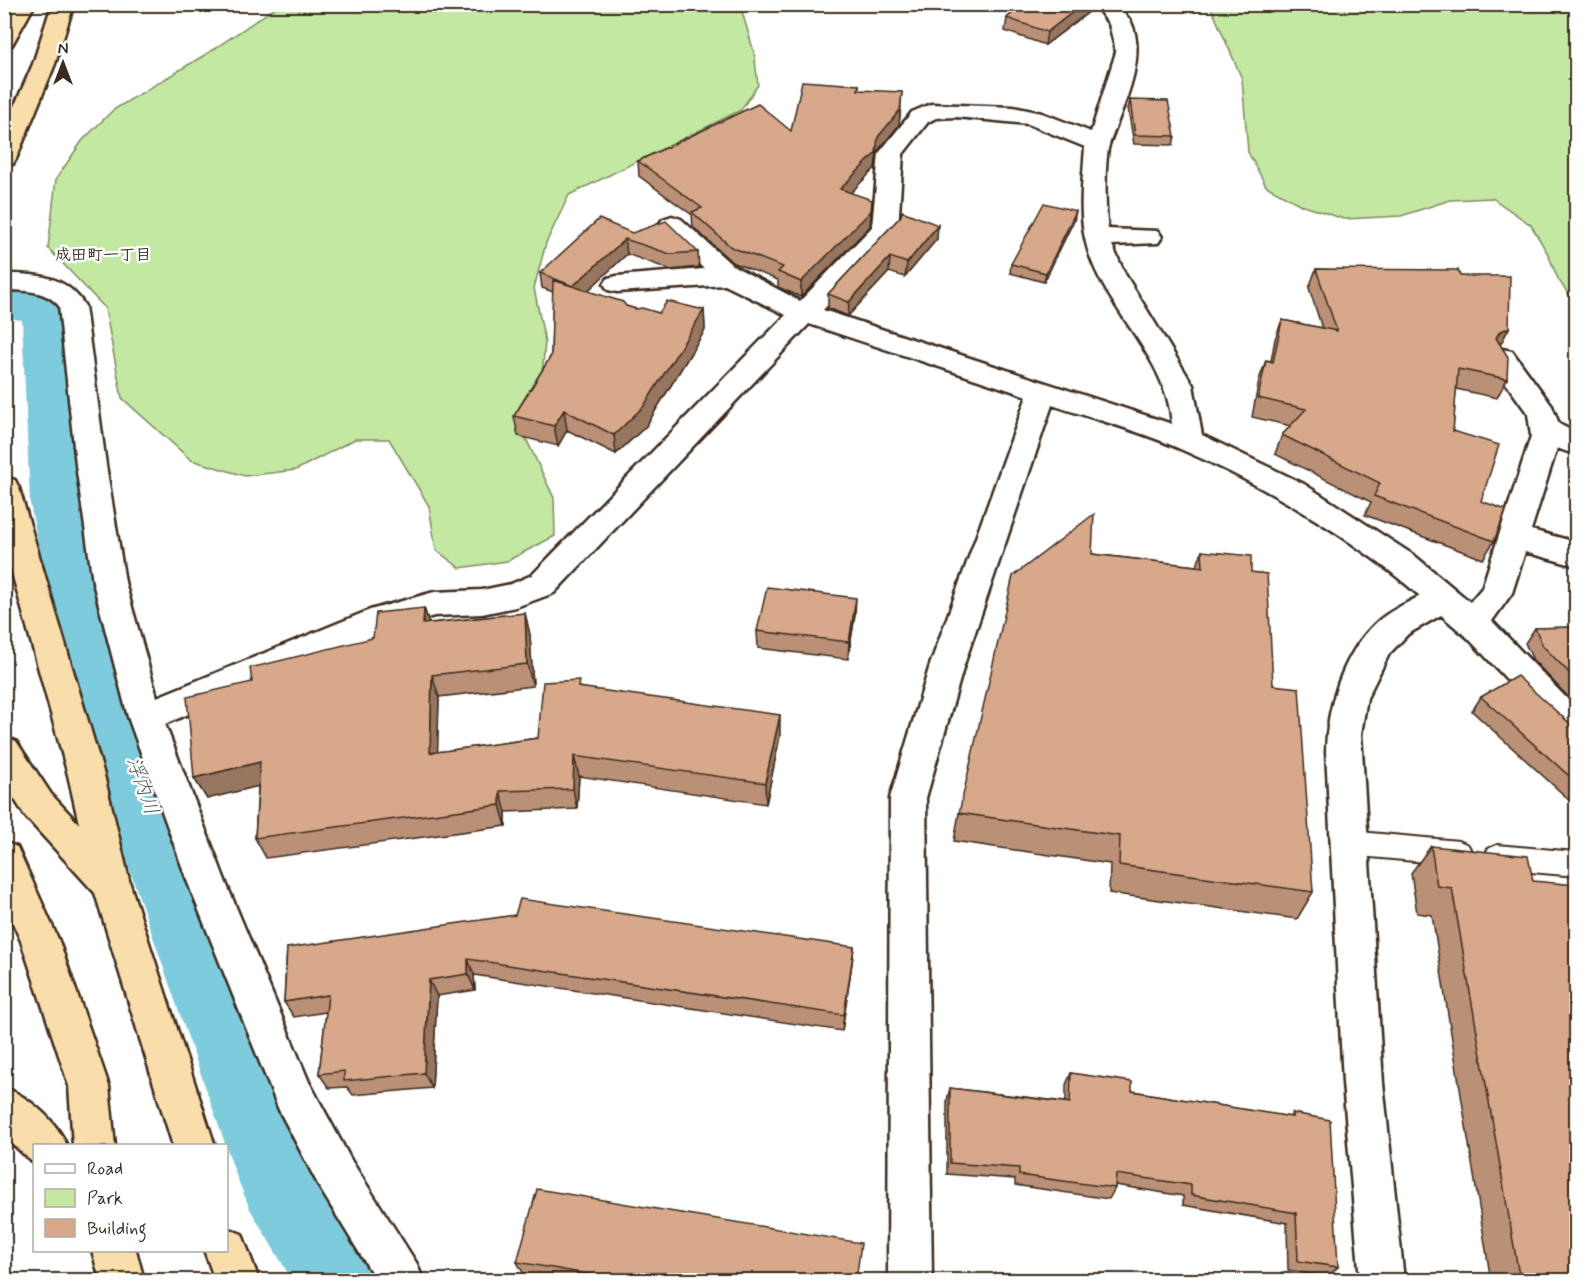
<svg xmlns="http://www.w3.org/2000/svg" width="1581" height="1285" font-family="Mynerve,'Klee One',sans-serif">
  <rect width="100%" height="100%" fill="#fff"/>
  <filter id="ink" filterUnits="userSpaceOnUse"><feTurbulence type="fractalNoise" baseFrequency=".0167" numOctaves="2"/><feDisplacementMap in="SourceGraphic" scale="12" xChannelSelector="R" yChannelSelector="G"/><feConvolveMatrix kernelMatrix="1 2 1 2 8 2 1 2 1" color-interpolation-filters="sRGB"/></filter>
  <g filter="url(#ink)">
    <path fill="#c2e8a2" stroke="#7e8960" stroke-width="1.5" d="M279 5H740L754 52 758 85 741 110 569 195 546 243 534 288 545 342 539 412 523 432 554 498 555 536 507 561 460 568 436 550 429 506 389 439H355L296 470 245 476 191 460 122 398 105 308 48 248 56 179 82 141 113 110 208 53Z
      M1210 5H1576V305L1558 279 1548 254 1531 225 1492 198 1450 200 1401 216 1344 219 1301 205 1266 186 1248 152 1242 79Z"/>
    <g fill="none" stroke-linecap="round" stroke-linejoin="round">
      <path fill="#7dcbdc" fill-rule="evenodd" d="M4 278C34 278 66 284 83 310L100 503 129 631 189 805 320 1144 385 1244 399 1280H292L250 1209 236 1175 107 805 55 631 30 503 22 320 4 318Z"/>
      <g stroke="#3b2a1e" stroke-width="4">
        <path id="lane" d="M1348 831 1459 841 1468 845 1472 853 1468 861 1459 865 1348 855 1339 851 1335 843 1339 835Z
          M1497 845 1576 852V876L1497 869 1488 865 1484 857 1488 849Z"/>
      </g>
      <g stroke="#3b2a1e" stroke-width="5">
        <path id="street" d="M1094 4H1116C1121 10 1127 16 1131 22 1148 58 1122 108 1110 142 1104 156 1105 213 1108 229L1158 231 1162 237 1158 243 1112 245 1125 274 1193 385 1202 435 1304 484 1415 556 1470 602 1482 588 1531 436 1528 414 1488 358 1492 351 1502 349 1512 351 1552 406 1559 424 1576 433V455L1557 448 1531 530 1576 542V566L1525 552 1512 593 1492 621 1576 708V744L1564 740 1468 638 1441 615 1408 634 1389 654 1367 698 1361 734 1383 1083 1404 1280H1360L1343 1083 1326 752C1327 707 1342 654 1377 622 1389 611 1405 604 1420 596 1351 536 1262 484 1178 448 1138 430 1094 419 1052 405L964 665 926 798 932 1280H888L890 798 930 665 1027 396 809 324 554 593 516 607 482 614 434 616 391 629 165 724 226 883 309 1082 351 1160 417 1264 423 1280H376L321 1190 279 1110 188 883 128 717 93 582 76 465 59 306C45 289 24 291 4 290V274C38 274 66 275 85 306L106 465 125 582 157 697 370 610 434 592 482 590 511 584 532 575 786 315 725 285 617 292 608 290 604 284 608 278 617 276 704 269 663 229 659 224 663 219 672 216 681 219 732 265 800 301 872 227 879 153 912 112 931 104 1013 107 1042 113 1091 132 1116 52 1109 24ZM956 117 1028 124 1085 147C1083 179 1078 211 1086 243 1102 308 1167 355 1172 424L823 310 898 229 903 154 928 122 936 118Z"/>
      </g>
      <g stroke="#3b2a1e" stroke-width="5">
        <path id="highway" d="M14 4H35L12 45 4 47V20Z
          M52 4H74L55 64 16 159 13 164 4 166V130L33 64Z
          M4 477 15 480 19 488 104 775 130 884 215 1146H173L95 893 25 816 4 782V737L16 741 51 794 79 824 68 775 4 544Z
          M4 842 17 847 59 941 109 1086 115 1146H73L69 1086 21 941 4 903Z
          M4 1087C29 1097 57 1121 67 1146H34V1162L31 1161 4 1136Z
          M226 1228 242 1234 259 1280H215L204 1250H226Z
          M92 1250H136L144 1280H100Z"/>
      </g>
      <use href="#lane" fill="#fff" fill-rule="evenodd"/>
      <use href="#street" fill="#fff" fill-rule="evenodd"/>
      <use href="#highway" fill="#f9deab" fill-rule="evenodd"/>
    </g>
    <path fill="#ba9077" stroke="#3b2a1e" stroke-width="1.5" d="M1022 4H1091L1090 11 1045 45 1005 31 1007 18Z
      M859 85V90L901 107 899 125 877 152 875 168 851 192 870 226 801 297 778 287V280L732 262 693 227 692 215 639 176 638 161 791 131Z
      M1130 100 1175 136 1173 145 1134 144 1128 109Z
      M901 216 937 239 905 277 889 272 848 316 828 308V294Z
      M1074 220 1044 282 1010 273 1011 264Z
      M632 233 698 252 699 267 671 270 627 254 587 291 626 306 636 309 659 313 704 310 705 330 646 426 616 454 567 430 558 446 518 436 514 416 551 356 553 292 542 288 540 273Z
      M1316 269 1460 276 1509 328 1500 345 1507 379 1497 398 1456 389 1453 431 1481 501 1494 541 1483 559 1365 515 1371 502 1275 454 1282 435 1291 426 1252 417 1259 380 1266 360 1271 361 1275 339 1282 320 1322 328 1309 288Z
      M1202 551 1251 572 1313 892 1297 919 1109 893 1110 864 954 841 959 813 1092 554 1197 566Z
      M424 608 429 623 525 613 530 635 533 686 439 697 437 752 538 738 580 687 780 736 766 804 579 776 577 809 506 812V826L266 858 255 838 258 786 207 799 194 778 252 682 373 638Z
      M855 615 848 659 758 648 757 631Z
      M1576 627V705L1533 660 1525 643 1535 628Z
      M1481 697 1573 727 1576 729V806L1472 711Z
      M1431 846 1533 881 1576 1281H1491L1432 915 1417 913 1411 873Z
      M854 947 852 963 842 1031 474 975 475 990 437 996 432 1088 353 1095 347 1087 329 1088 319 1074 326 1012 294 1017 284 1002 287 948Z
      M1071 1073 1132 1091 1290 1117 1292 1113 1338 1267 1327 1277 1288 1270 1287 1223 1183 1205V1196L1115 1185V1188L1109 1199 1015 1185V1179L947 1174V1100L950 1088 1066 1102V1085Z
      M517 1262 856 1281H552L525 1276Z"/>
    <path fill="#977661" stroke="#3b2a1e" stroke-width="1.5" d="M1083 4H1091L1090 11 1045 45 1047 32Z
      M902 92 899 125 877 152 875 168 840 204V189L878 137Z
      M872 200 870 226 801 297V282Z
      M1076 211 1074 220 1044 282 1046 273Z
      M938 225 937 239 905 277 907 263Z
      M625 239 627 254 576 302 573 286Z
      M890 257 889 272 848 316 849 302Z
      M704 310 705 330 646 426 616 454 614 435Z
      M1509 328 1499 347 1486 357 1500 331Z
      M564 410 567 430 558 446 554 426Z
      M856 598 855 615 848 659 849 642Z
      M424 608 431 630 423 624Z
      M525 613 530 635 533 686 527 664Z
      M432 675 439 697 437 774 430 753Z
      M780 715V736L766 804 765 783Z
      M574 756 579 776 577 809 573 789Z
      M260 762 271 783 207 799 194 778Z
      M500 791 506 812V826L500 805Z
      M854 947 852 963 842 1031 844 1015Z
      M468 959 474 975 475 990 468 974Z
      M429 980 437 996 432 1088 424 1073Z"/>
    <path fill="#d8a88a" stroke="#3b2a1e" stroke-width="1.5" d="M1022 4H1083L1047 32 1007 18Z
      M802 81 859 85 858 90 902 92 900 110 878 137 876 153 840 189 872 200 871 211 801 282 778 272 783 267 731 247 692 212 702 208 638 161 758 104 791 131Z
      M1130 100 1168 101 1175 136 1135 135Z
      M1044 203 1076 211 1046 273 1011 264Z
      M902 211 938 225 907 263 890 257 849 302 828 294 901 216Z
      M599 219 632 233 666 221 698 252 670 254 625 239 573 286 540 273Z
      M1316 269 1458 270 1460 276H1510L1509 328 1500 331 1496 338 1508 357 1507 379 1458 369 1453 431 1499 445 1481 501 1506 510 1494 541 1374 496 1380 483 1282 435 1306 409 1258 398 1266 360 1273 362 1282 320 1337 331Z
      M553 280 623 302 626 306 636 309 642 308 659 313 667 301 704 310 644 406 614 435 564 410 554 426 514 416 551 356Z
      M1094 514 1092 554 1203 567 1202 551 1251 556V572L1267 574 1273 685 1299 688 1313 892 1119 865 1120 836 959 813 1013 576Z
      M767 587 856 598 849 642 757 631Z
      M424 608 423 624 525 613 527 664 432 675 430 753 538 738 543 682 579 680 578 687 780 715 765 783 574 756 573 789 500 791V805L255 838 260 762 194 778 187 697 252 682 250 668 373 638 376 613Z
      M1576 627V680L1543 646 1535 628Z
      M1517 676 1576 729V782L1481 697Z
      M1431 846 1528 856 1533 881 1576 885V1281H1520L1452 888 1437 886Z
      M520 899 854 947 844 1015 468 959V974L429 980 424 1073 344 1081V1071L319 1074 328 995 284 1002 287 948 515 915Z
      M1071 1073 1132 1082V1091L1292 1117V1113L1330 1120 1338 1267 1298 1261 1296 1213 1191 1195V1185L1116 1174 1115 1188 1019 1175V1168L950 1163V1088L1070 1103Z
      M537 1189 861 1243 856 1281H628L517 1262Z"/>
  </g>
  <g text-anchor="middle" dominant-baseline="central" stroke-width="5" stroke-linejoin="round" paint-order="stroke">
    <g font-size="16" font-weight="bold" fill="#3b2a1e" stroke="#fff">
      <text x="103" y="255">成田町一丁目</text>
    </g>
    <g font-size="20" font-style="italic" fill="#4f5a57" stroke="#fff">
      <text transform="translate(142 786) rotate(71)">浮内川</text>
    </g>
  </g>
  <rect width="1581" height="1285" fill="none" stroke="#fff" stroke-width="24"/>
  <rect x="12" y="12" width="1557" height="1261" fill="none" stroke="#3b2a1e" stroke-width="2" filter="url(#ink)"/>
  <rect x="33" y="1144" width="195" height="108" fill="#ffffff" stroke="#b1aaa5" stroke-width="1.5"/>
  <rect x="45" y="1164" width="30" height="9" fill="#ffffff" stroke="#b1aaa5" stroke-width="1.5"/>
  <text x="87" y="1174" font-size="18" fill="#3b2a1e">Road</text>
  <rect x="45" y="1189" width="30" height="18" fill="#c2e8a2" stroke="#b1aaa5" stroke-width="1.5"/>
  <text x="87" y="1204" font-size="18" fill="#3b2a1e">Park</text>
  <rect x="45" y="1219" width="30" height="18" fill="#d8a88a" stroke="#b1aaa5" stroke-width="1.5"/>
  <text x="87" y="1234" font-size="18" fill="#3b2a1e">Building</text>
  <g transform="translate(63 63)" stroke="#ffffff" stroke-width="4.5" paint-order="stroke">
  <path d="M0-4.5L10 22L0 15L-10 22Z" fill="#3b2a1e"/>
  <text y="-9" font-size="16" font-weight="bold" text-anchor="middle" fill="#3b2a1e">N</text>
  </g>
</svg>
